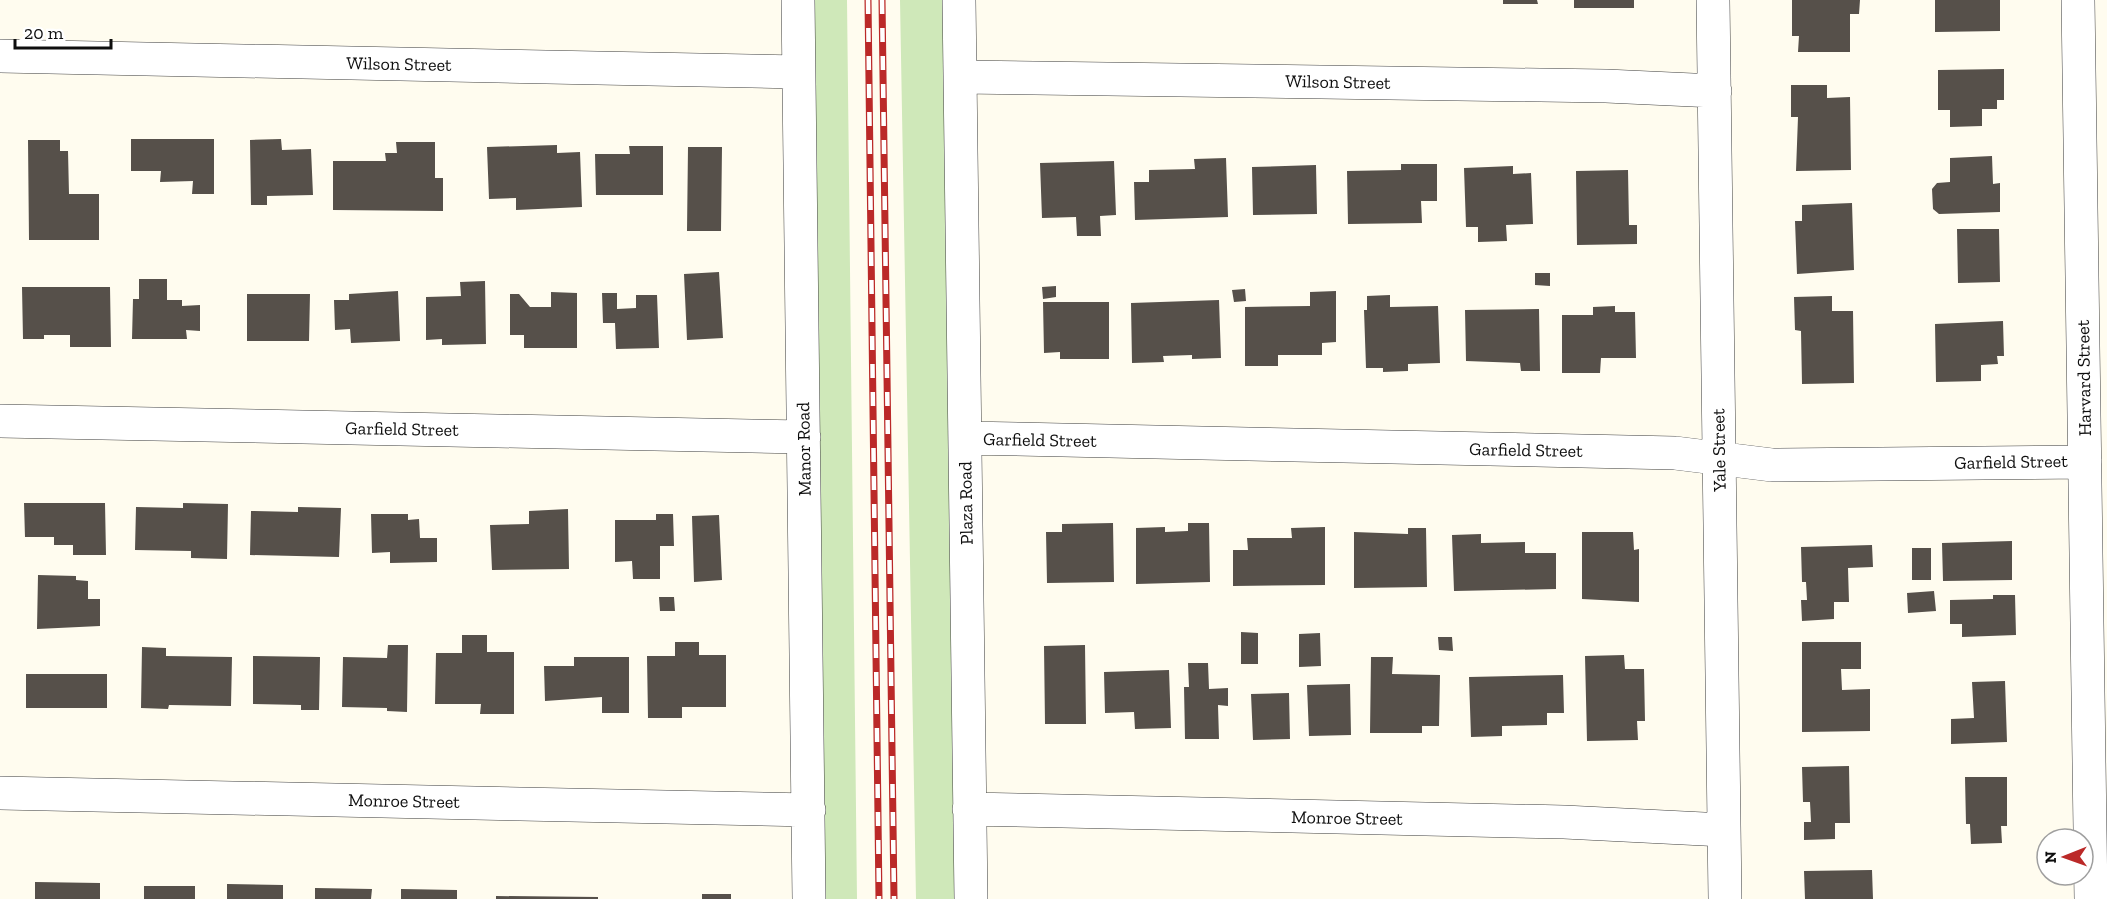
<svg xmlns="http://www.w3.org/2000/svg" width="2107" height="899" font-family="'Zilla Slab',serif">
  <rect width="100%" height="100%" fill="#fffcef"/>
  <path fill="#cfe8b9" d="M801 0H847L857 899H814Z
    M900 0H952L971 899H916Z"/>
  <path fill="#56504a" d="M1503 0H1537L1538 4H1503Z
    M1574 0H1634V8H1574Z
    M1792 0H1860L1859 14H1850V52H1798L1799 36H1792Z
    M1935 0H2000V31L1935 32Z
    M2004 69V100H1997V109H1982V126L1950 127V110H1938V70Z
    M1791 85H1827V98L1850 97 1851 170 1796 171 1798 117H1791Z
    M131 139H214V194H192L193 181 160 182 161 171H131Z
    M281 139 282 150 311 149 313 195 267 196V205H251L250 140Z
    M28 140H60V151H68L69 194H99V240H29Z
    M396 142H435V178H443V211L333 210V161H386L385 153H397Z
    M557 145V153L580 152 582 207 516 210V198L489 199 487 147Z
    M629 146H663V195H596L595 154H630Z
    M688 147H722L721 231H687Z
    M1992 156 1993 184 2000 183V212L1939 214 1933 209 1932 189 1937 183 1950 182V158Z
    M1226 158 1228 217 1135 220 1134 182H1149V170L1195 169 1194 159Z
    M1114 161 1116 215 1100 216 1101 236H1077L1076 217 1042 218 1040 163Z
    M1401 164H1437V201H1421L1422 223 1348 224 1347 171 1401 170Z
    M1316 165 1317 214 1253 215 1252 167Z
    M1513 166V174L1531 173 1533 224 1506 225 1507 241 1478 242V227H1466L1464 168Z
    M1628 170 1629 225H1637V244L1577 245 1576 171Z
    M1852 203 1854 270 1797 274 1795 221H1802V205Z
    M1957 229H1999L2000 282 1958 283Z
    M719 272 723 338 687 340 684 274Z
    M1535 273H1550V286L1535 285Z
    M139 279H167V300H182V306L200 305V331L186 330 187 339H132L133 299H139Z
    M485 281 486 344 442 345V339L426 340V297L461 296 460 282Z
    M1056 286V297L1043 299 1042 287Z
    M22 287H110L111 347H70V335H44V339H23Z
    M1245 289 1246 301 1234 302 1232 290Z
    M398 291 400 341 351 343 350 329 335 330 334 300H349V294Z
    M1336 291V342L1322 343V355H1278V366H1245V307L1310 306V292Z
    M551 292 577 293V348H524V335H510V294H519L530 307H551Z
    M602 293H617V309L636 308V295H657L659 348 616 349 615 323H603Z
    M247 294H310L309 341H247Z
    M1390 295V307L1438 306 1440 363 1408 364V371L1383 372V368H1366L1364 310H1367V296Z
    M1832 296V311H1853L1854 383 1802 384 1801 331 1795 330 1794 297Z
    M1219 300 1221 358 1192 359V355L1163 356 1164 362 1132 363 1131 303Z
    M1043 302H1109V359H1060V352L1044 353Z
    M1615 306V312H1635L1636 358H1601L1600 373H1562V315H1593V307Z
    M1539 309 1540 371H1521L1520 363 1466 361 1465 310Z
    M2003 321 2004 356H1997L1998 364 1981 365V381L1936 382 1935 324Z
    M24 503H105L106 555H73V545H54V537H25Z
    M183 503 228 504 227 559 191 558V551L135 550 136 507 183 508Z
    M298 507 341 508 339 557 250 555 251 511 298 512Z
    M568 509 569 569 492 570 490 525 529 524V511Z
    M371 514H408V520L419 519 420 538H437V562L390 563V552L372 553Z
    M656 514H673L674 546H660V579H633L632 561 615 562V520H656Z
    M719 515 722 580 694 582 692 516Z
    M1113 523 1114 582 1047 583 1046 532H1062V524Z
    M1188 523H1209L1210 582 1136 584V528L1165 527V532L1188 531Z
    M1325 527V585L1233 586V550H1248L1247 538H1292L1291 528Z
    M1408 528H1426L1427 587 1354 588V532L1408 534Z
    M1582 532H1633L1634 550 1639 549V602L1582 599Z
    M1481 534V543L1525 542V553H1556V589L1454 591 1452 535Z
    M2012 541V580L1943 581 1942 543Z
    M1872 545 1873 567 1848 568 1849 602H1834V619L1802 621 1801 600H1807L1806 582H1802L1801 547Z
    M1912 548H1931V580H1912Z
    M38 575 76 576V580L88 581V599H100V626L37 629Z
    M1934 591 1936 611 1908 613 1907 593Z
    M1993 595H2015L2016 635 1962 637V624H1950V600L1993 599Z
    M659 597H674L675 611H660Z
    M1241 632 1258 633V664H1241Z
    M1320 633 1321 666 1299 667V634Z
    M462 635H487V652H514V714H480L481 704H435L436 653H462Z
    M1438 637H1452L1453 651 1439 650Z
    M675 642H699V655H726V707H682V718H648L647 656H675Z
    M1802 642H1861V669H1841L1842 690 1870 689V731L1802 732Z
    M388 645H408L407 712 387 711V708L342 707 343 657 387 658Z
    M1085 645 1086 724H1045L1044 646Z
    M142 647 166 648V656L232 657 231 706 169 705 168 709 141 708Z
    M1624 655 1625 669H1644L1645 721H1637L1638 740 1587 741 1585 656Z
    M253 656 320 657 319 710H301V705L253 704Z
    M574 657H629V713H602V697L545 701 544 666H574Z
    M1371 657H1393L1392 674 1440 675 1439 726H1422V733H1370Z
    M1188 663H1208L1209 689 1228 688V706L1218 705 1219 739H1185L1184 687H1189Z
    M1169 670 1171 728 1135 729 1134 712 1105 713 1104 672Z
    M26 674H107V708H26Z
    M1563 675 1564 713H1547V725L1502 726V736L1471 737 1469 677Z
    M2005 681 2007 742 1951 744V719L1974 718 1972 682Z
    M1350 684 1351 735 1309 736 1307 685Z
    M1289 693 1290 739 1253 740 1251 694Z
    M1849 766 1850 823H1835V839L1804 840V822H1811L1810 802H1803L1802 767Z
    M1965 777H2007V826H2001L2002 843 1971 844 1970 824H1966Z
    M1872 870 1873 899H1805L1804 871Z
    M35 882 100 883V899H35Z
    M227 884 283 885V899H227Z
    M144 886H195V899H144Z
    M315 888 372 889 371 899H315Z
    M401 889 457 890V899H401Z
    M702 894H731V899H702Z
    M496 896 598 897V899H496Z"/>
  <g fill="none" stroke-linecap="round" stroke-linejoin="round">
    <g stroke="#414141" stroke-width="34">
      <path id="minor" d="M798 0 809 899
        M959 0 971 899
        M1713 0 1725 899
        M2078 0 2091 899
        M0 56 798 72
        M961 77 1606 86 1715 91
        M0 421 804 437
        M966 438 1675 453 1772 465 2085 462
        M0 793 809 810
        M969 809 1564 822 1724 830"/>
    </g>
    <use href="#minor" stroke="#fff" stroke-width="33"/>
    <g stroke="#bb2928" stroke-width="7">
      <path id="rail" d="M868 0 879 899
        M882 0 894 899"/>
    </g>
    <use href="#rail" stroke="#fff" stroke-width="4.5" stroke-dasharray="14" stroke-linecap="butt"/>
  </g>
  <g text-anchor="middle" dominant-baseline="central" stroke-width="6" stroke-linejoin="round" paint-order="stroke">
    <g font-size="18" fill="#0e0e0e" stroke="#fff">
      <text transform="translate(399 64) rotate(1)">Wilson Street</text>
      <text transform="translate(1338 82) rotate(1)">Wilson Street</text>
      <text transform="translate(2084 378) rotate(-91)">Harvard Street</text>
      <text transform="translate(402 429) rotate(1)">Garfield Street</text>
      <text transform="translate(1040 440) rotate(1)">Garfield Street</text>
      <text transform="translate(804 449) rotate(-91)">Manor Road</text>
      <text transform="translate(1526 450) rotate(1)">Garfield Street</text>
      <text transform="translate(1719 450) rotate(-91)">Yale Street</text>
      <text transform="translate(2011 462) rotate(-1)">Garfield Street</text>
      <text transform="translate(966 503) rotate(-91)">Plaza Road</text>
      <text transform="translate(404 801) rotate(1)">Monroe Street</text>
      <text transform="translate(1347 818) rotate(1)">Monroe Street</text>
    </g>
  </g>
  <g transform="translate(2065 857) rotate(269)"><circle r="28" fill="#ffffff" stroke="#9f9f9f" stroke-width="1.5"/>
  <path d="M0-4.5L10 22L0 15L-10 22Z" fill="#bb2928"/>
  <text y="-9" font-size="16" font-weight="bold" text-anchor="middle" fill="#0e0e0e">N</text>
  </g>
  <path d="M15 39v9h96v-9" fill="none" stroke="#0e0e0e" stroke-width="3"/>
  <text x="24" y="39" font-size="18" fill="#0e0e0e" stroke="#ffffff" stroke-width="4.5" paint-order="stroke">20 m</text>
</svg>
